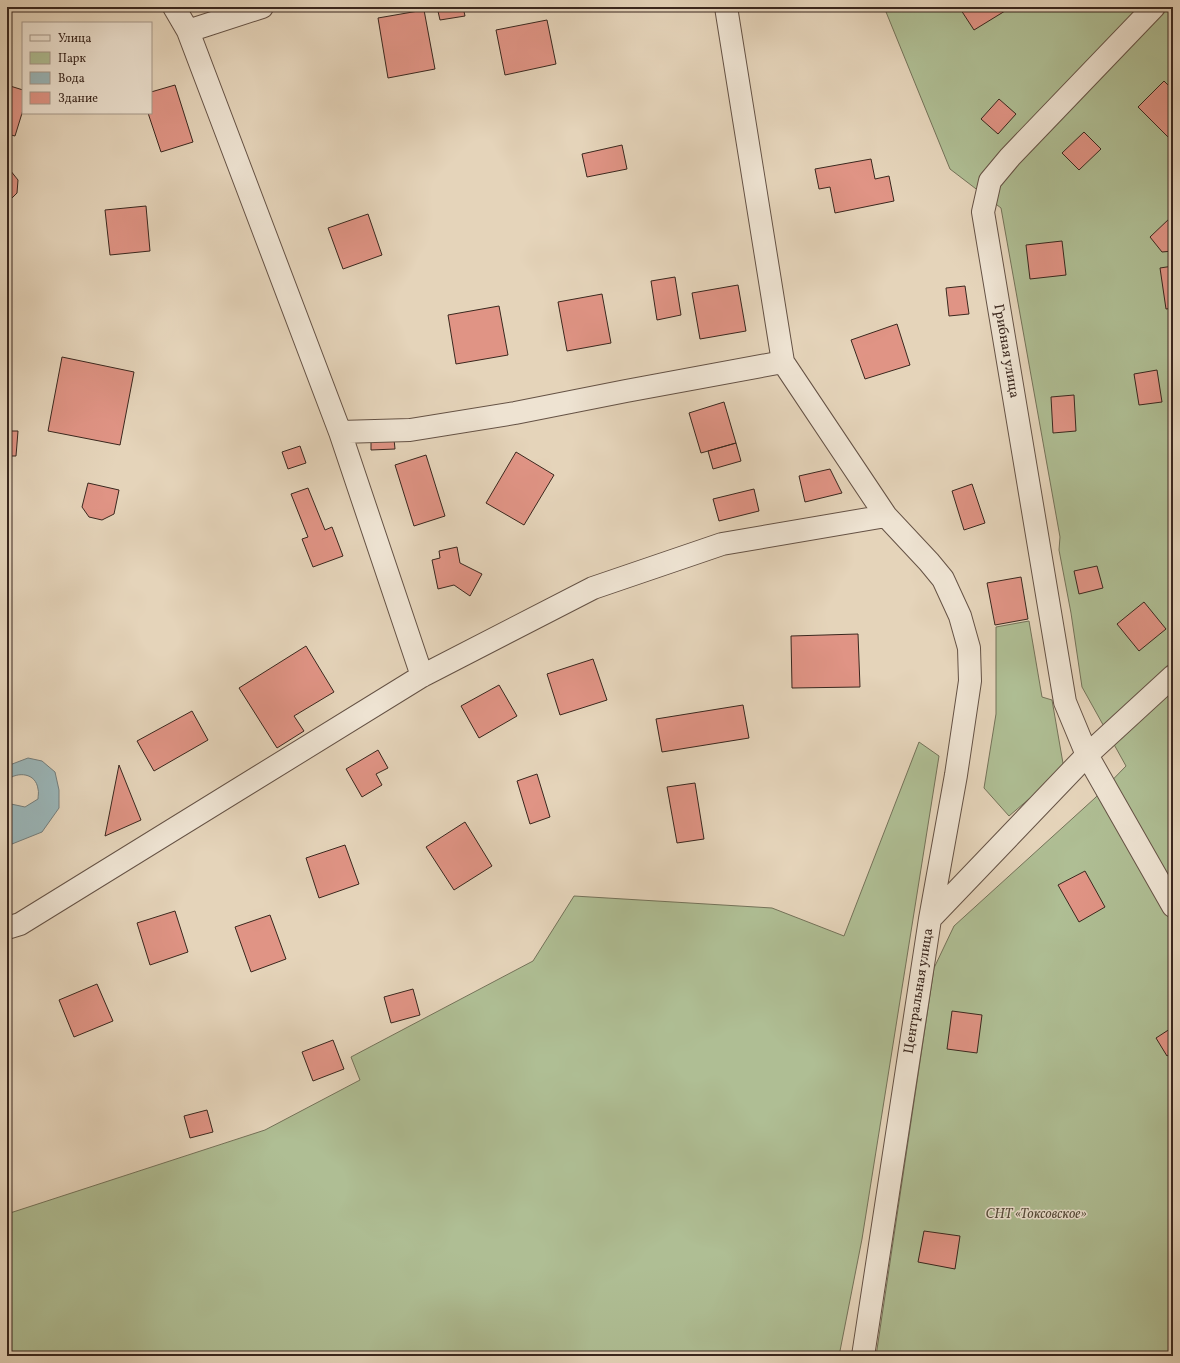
<svg xmlns="http://www.w3.org/2000/svg" width="1180" height="1363" font-family="Vollkorn,serif">
  <rect width="100%" height="100%" fill="#e5d4ba"/>
  <filter id="stains"><feTurbulence type="fractalNoise" baseFrequency=".005" numOctaves="4"/><feColorMatrix values="0 0 0 0 .2 0 0 0 0 .09 0 0 0 0 .02 0 0 0 .5 -.17"/></filter>
  <radialGradient id="worn" r=".72"><stop offset=".6" stop-color="#630" stop-opacity="0"/><stop offset="1" stop-color="#630" stop-opacity=".3"/></radialGradient>
  <path fill="#afbe94" stroke="#747259" d="M884 7H1173V1356H876L934 968 954 926 1095 798 1126 766 1082 687 1071 613 1059 550 1060 537 1001 208 950 169Z
    M1029 621 1042 697 1052 700 1064 769 1009 816 984 788 996 714V627Z
    M919 742 939 756 862 1239 839 1356H7V1214L265 1130 360 1080 351 1057 533 961 574 896 772 908 844 936Z"/>
  <path fill="#9ab6b9" stroke="#747d7b" d="M28 758 42 761 55 772 59 790V808L42 832 7 846V799L11 804 25 807 38 799C38 796 39 792 38 789 36 773 18 771 7 780V766Z"/>
  <path fill="#e09485" stroke="#3a271e" d="M437 7H463L465 16 440 20Z
    M959 7H1002L1005 11 974 30Z
    M424 10 435 69 388 78 378 18Z
    M547 20 556 64 505 75 496 30Z
    M1164 81 1173 90V142L1138 107Z
    M7 85 23 90V110L15 136 7 134Z
    M175 85 193 142 161 152 148 113H151V92Z
    M999 99 1016 114 998 134 981 119Z
    M1084 132 1101 149 1079 170 1062 153Z
    M622 145 627 169 587 177 582 154Z
    M871 159 875 179 889 176 894 201 835 213 830 187 819 189 815 169Z
    M7 169 10 170 18 180 17 193 7 203Z
    M146 206 150 251 110 255 105 210Z
    M368 214 382 255 343 269 328 228Z
    M1170 218 1173 222V251L1162 252 1150 237Z
    M1062 241 1066 275 1030 279 1026 245Z
    M1173 266V308L1166 309 1160 268Z
    M675 277 681 315 657 320 651 281Z
    M738 285 746 331 700 339 692 293Z
    M965 286 969 314 949 316 946 288Z
    M602 294 611 343 567 351 558 302Z
    M499 306 508 355 456 364 448 315Z
    M897 324 910 365 865 379 851 340Z
    M62 357 134 372 120 445 48 431Z
    M1157 370 1162 402 1139 405 1134 374Z
    M1074 395 1076 431 1053 433 1051 397Z
    M724 402 736 443 701 453 689 413Z
    M7 431H18L16 456H7Z
    M394 439 395 449 371 450V440Z
    M736 443 741 461 713 469 708 451Z
    M300 446 306 463 288 469 282 452Z
    M516 452 554 475 524 525 486 503Z
    M426 455 445 516 414 526 395 465Z
    M830 469 842 493 805 502 799 476Z
    M88 483 119 490 114 514 102 520 89 517 82 507Z
    M972 484 985 523 964 530 952 491Z
    M308 488 325 530 332 527 343 556 313 567 302 539 308 537 291 494Z
    M754 489 759 511 719 521 713 499Z
    M457 547 460 563 482 574 470 596 454 585 438 589 432 560 440 558 439 551Z
    M1097 566 1103 588 1079 594 1074 571Z
    M1021 577 1028 619 995 625 987 583Z
    M1144 602 1166 629 1139 651 1117 624Z
    M858 634 860 687 792 688 791 636Z
    M306 646 334 692 294 716 304 731 277 748 239 688Z
    M593 659 607 700 560 715 547 674Z
    M499 685 517 716 479 738 461 706Z
    M743 705 749 738 662 752 656 719Z
    M192 711 208 740 154 771 137 741Z
    M378 750 388 768 376 774 382 785 362 797 346 769Z
    M119 765 141 820 105 836Z
    M537 774 550 817 530 824 517 781Z
    M695 783 704 839 677 843 667 787Z
    M465 822 492 866 454 890 426 847Z
    M345 845 359 884 319 898 306 858Z
    M1085 871 1105 907 1079 922 1058 885Z
    M175 911 188 952 150 965 137 923Z
    M270 915 286 959 251 972 235 927Z
    M97 984 113 1021 74 1037 59 1000Z
    M413 989 420 1015 391 1023 384 997Z
    M952 1011 982 1015 977 1053 947 1049Z
    M1173 1027V1052L1167 1056 1156 1038Z
    M333 1040 344 1069 313 1081 302 1052Z
    M207 1110 213 1132 190 1138 184 1116Z
    M924 1231 960 1236 955 1269 918 1262Z"/>
  <g fill="none" stroke-linecap="round" stroke-linejoin="round">
    <g stroke="#655245" stroke-width="24">
      <path id="minor" d="M174 7 188 31 340 432 422 676
        M726 7 783 362
        M1154 7 1010 157 990 181 983 212 1065 702 1087 755 1173 906
        M188 31 262 7
        M340 432 410 430 515 413 626 391 783 362 886 516
        M7 928 20 924 422 676 593 588 722 544 886 516 929 562 943 579 960 616 969 648 970 681 956 775 930 919
        M863 1356 930 919 1087 755 1173 676"/>
    </g>
    <use href="#minor" stroke="#eee3d2" stroke-width="22"/>
  </g>
  <g text-anchor="middle" dominant-baseline="central" stroke-width="3" stroke-linejoin="round" paint-order="stroke">
    <g font-size="14" fill="#3a271e" stroke="#eee3d2">
      <text transform="translate(1006 351) rotate(80)">Грибная улица</text>
      <text transform="translate(919 991) rotate(-81)">Центральная улица</text>
    </g>
    <g font-size="14" font-style="italic" fill="#574d3c" stroke="#eee3d2">
      <text x="1036" y="1214">СНТ «Токсовское»</text>
    </g>
  </g>
  <rect width="1180" height="1363" fill="none" stroke="#e5d4ba" stroke-width="24"/>
  <rect x="8" y="8" width="1164" height="1347" fill="none" stroke="#3a271e" stroke-width="2"/>
  <rect x="12" y="12" width="1156" height="1339" fill="none" stroke="#3a271e"/>
  <rect x="22" y="22" width="130" height="92" fill="#eee3d2" stroke="#a6988a"/>
  <rect x="30" y="35" width="20" height="6" fill="#eee3d2" stroke="#a6988a"/>
  <text x="58" y="42" font-size="12" fill="#3a271e">Улица</text>
  <rect x="30" y="52" width="20" height="12" fill="#afbe94" stroke="#a6988a"/>
  <text x="58" y="62" font-size="12" fill="#3a271e">Парк</text>
  <rect x="30" y="72" width="20" height="12" fill="#9ab6b9" stroke="#a6988a"/>
  <text x="58" y="82" font-size="12" fill="#3a271e">Вода</text>
  <rect x="30" y="92" width="20" height="12" fill="#e09485" stroke="#a6988a"/>
  <text x="58" y="102" font-size="12" fill="#3a271e">Здание</text>
  <rect width="100%" height="100%" filter="url(#stains)"/>
  <rect width="100%" height="100%" fill="url(#worn)"/>
</svg>
